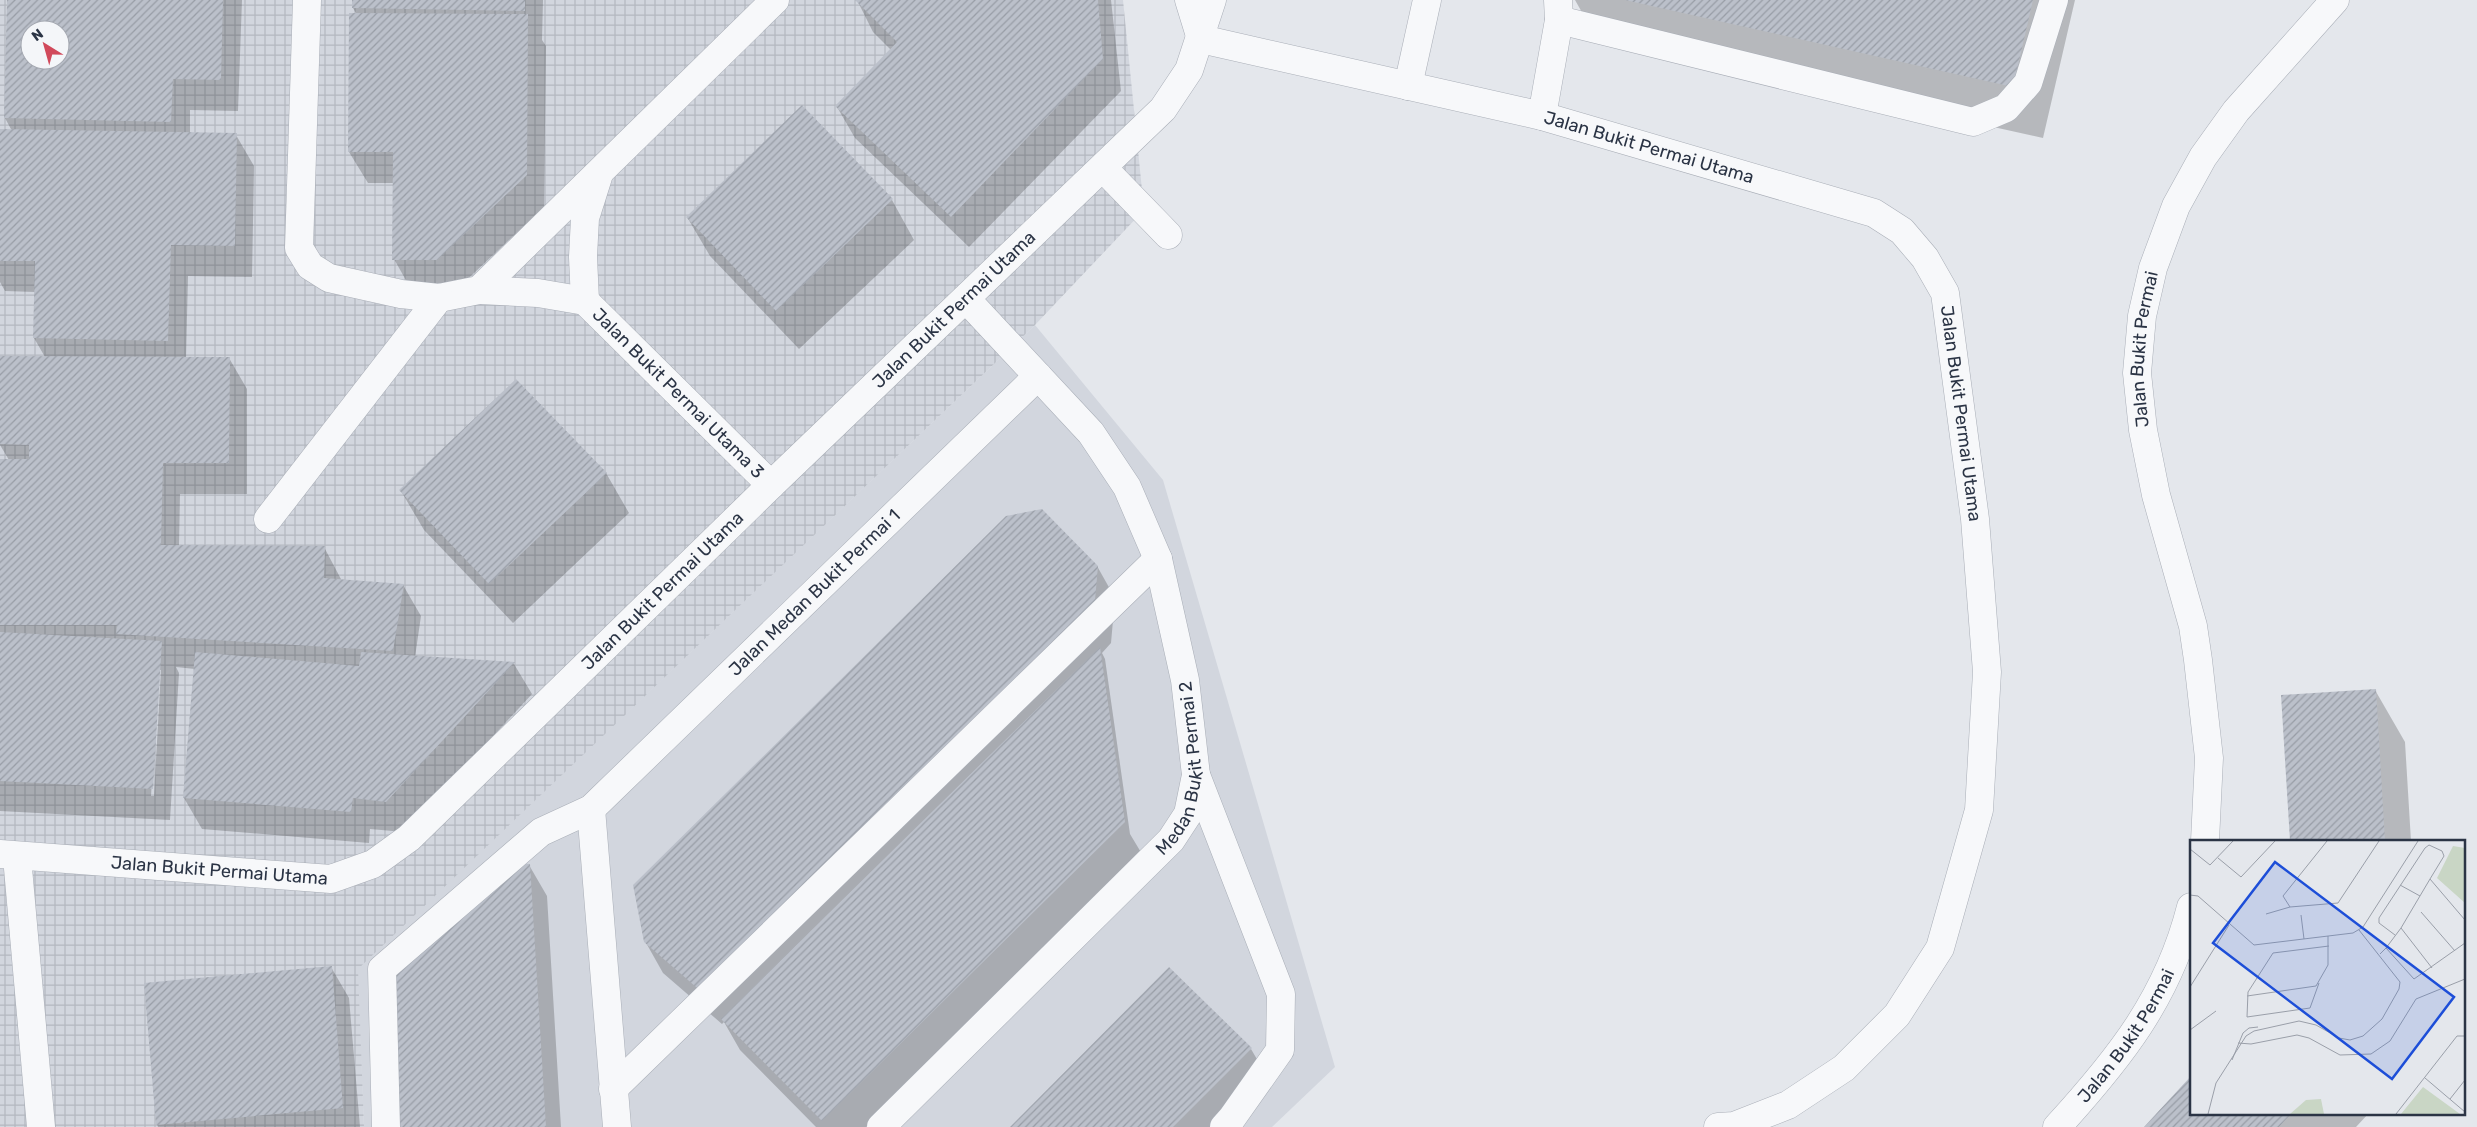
<svg xmlns="http://www.w3.org/2000/svg" width="2477" height="1127" font-family="Rubik,sans-serif">
  <defs>
    <pattern id="industrial-grid" width="8" height="8" patternUnits="userSpaceOnUse" patternTransform="scale(1.25)"><rect width="8" height="8" fill="#d2d6de"/><path d="M0 4h8M4 0v8" fill="none" stroke="#b4b8c0"/></pattern>
    <pattern id="building-hatch" width="6" height="6" patternUnits="userSpaceOnUse" patternTransform="scale(1.25)"><rect width="6" height="6" fill="#bbc0ca"/><path d="M-1 1l2-2M0 6l6-6M5 7l2-2" fill="none" stroke="#989da6"/></pattern>
  </defs>
  <rect width="100%" height="100%" fill="#e4e7ec"/>
  <path fill="#d2d6de" d="M1035 325 1163 480 1335 1067 1272 1127H364L357 969Z"/>
  <path fill="url(#industrial-grid)" fill-rule="evenodd" d="M0 0H1123L1144 210 1035 325 358 969 364 1127H0ZM30 30H60V60H30Z"/>
  <path fill="#0003" fill-rule="evenodd" d="M9 0H242L238 111 190 110V134L236 135 254 166 252 277 188 276 186 358H229L247 389V494H180L179 546 324 547 342 581 403 585 421 616 415 657 514 664 532 694 404 832 370 829 369 843 202 829 184 798 195 669 176 667 179 673 170 820 0 811V460H9L0 445V357H45L34 338 35 292 5 291 0 282V131H12L5 118ZM30 30H60V60H30ZM159 670H161L154 796H151Z
    M353 0H543L542 40 546 46 544 207 455 291H412L394 259V183H368L349 152 357 15 353 8Z
    M857 0H1111L1121 91 969 247 855 138 837 107 891 50 873 32Z
    M1575 0H2075L2043 138 1597 39Z
    M892 200 914 240 799 349 710 256 687 217Z
    M606 473 629 513 513 623 424 530 401 491Z
    M1097 566 1115 598 1111 643 1102 653 1105 659 1130 834 1142 854 866 1127H816L740 1050 724 1022 722 1024 663 973 645 941Z
    M2375 690 2405 742 2411 841H2291Z
    M529 865 547 896 561 1127H401Z
    M331 967 349 998 360 1127H158L157 1124Z
    M1251 1049 1269 1080 1222 1127H1011Z
    M2191 1113H2369L2356 1127H2145Z"/>
  <path fill="url(#building-hatch)" fill-rule="evenodd" d="M7 0H223L221 80 173 79 171 122 4 118ZM30 30H60V60H30Z
    M352 0H525V11L352 8Z
    M855 0H1098L1103 59 951 217 835 106 897 42Z
    M1625 0H2033L2013 87Z
    M349 13 528 14 527 175 437 260H392L393 152H348Z
    M802 105 893 199 776 311 686 217Z
    M0 129 237 133 235 246 171 245 168 341 33 338 35 261H0Z
    M0 356 230 357 229 463H163L161 545 325 546 324 578 404 584 393 651 116 634 117 625H0V459H29V445L0 444Z
    M516 379 607 473 489 584 399 490Z
    M1042 509 1098 566 1094 612 703 993 644 942 633 885 1006 516Z
    M0 632 162 641 153 789 0 781Z
    M1100 647 1125 822 822 1121 721 1019Z
    M195 652 359 666 361 652 515 662 386 802 353 798 351 812 183 798Z
    M2376 689 2385 841H2290L2281 695Z
    M508 862 530 864 546 1127H400L391 977Z
    M332 966 343 1108 156 1125 144 983Z
    M1169 967 1252 1048 1173 1127H1010Z
    M2191 1076V1113H2292L2279 1127H2144Z"/>
  <g fill="none" stroke-linecap="round" stroke-linejoin="round">
    <g stroke="#a9aeb7" stroke-width="29">
      <g id="minor">
        <path d="M307 0 299 248 310 266 329 278 401 294 439 298 479 290 775 0"/>
        <path d="M1189 0 1201 39"/>
        <path d="M1559 20 1973 122 2006 108 2028 83 2054 0"/>
        <path id="s1" d="M1201 39 1542 116 1874 213 1902 231 1925 258 1945 293 1975 519 1987 672 1979 810 1940 948 1897 1015 1844 1068 1788 1105 1734 1126 1718 1127"/>
        <path d="M1408 86 1427 0"/>
        <path d="M1542 116 1559 20 1558 0"/>
        <path d="M1103 168 1168 235"/>
        <path d="M479 290 538 293 585 301"/>
        <path id="s2" d="M585 301 771 485"/>
        <path d="M585 301 583 257 585 218 598 177"/>
        <path d="M268 519 439 298"/>
        <path d="M1196 775 1281 994 1280 1050 1232 1118 1224 1127"/>
        <path d="M591 809 617 1127"/>
        <path id="s3" d="M2205 841 2209 758 2198 660 2193 626 2156 495 2143 430 2137 373 2142 316 2153 268 2176 206 2203 157 2236 111 2335 0"/>
        <path id="s4" d="M0 854 331 879 373 864 409 838 771 485 1163 109 1189 70 1212 0"/>
        <path d="M17 857 41 1127"/>
        <path d="M613 1089 1158 559"/>
        <path id="s5" d="M386 1127 382 969 541 832 591 809 1038 376"/>
        <path id="s6" d="M881 1127 1171 840 1188 814 1196 775 1185 680 1158 559 1127 487 1091 433 967 300"/>
        <path id="s7" d="M2057 1127C2119 1059 2168 998 2191 907"/>
      </g>
    </g>
    <use href="#minor" stroke="#f7f8fa" stroke-width="28"/>
  </g>
  <g text-anchor="middle" dominant-baseline="central" stroke-width="5" stroke-linejoin="round" paint-order="stroke">
    <g font-size="18" fill="#2b3445" stroke="#f4f6f9">
      <text stroke="none"><textPath href="#s1" startOffset="461">Jalan Bukit Permai Utama</textPath></text>
      <text stroke="none"><textPath href="#s4" startOffset="1180">Jalan Bukit Permai Utama</textPath></text>
      <text stroke="none"><textPath href="#s3" startOffset="500">Jalan Bukit Permai</textPath></text>
      <text stroke="none"><textPath href="#s2" startOffset="131">Jalan Bukit Permai Utama 3</textPath></text>
      <text stroke="none"><textPath href="#s1" startOffset="926">Jalan Bukit Permai Utama</textPath></text>
      <text stroke="none"><textPath href="#s4" startOffset="775">Jalan Bukit Permai Utama</textPath></text>
      <text stroke="none"><textPath href="#s5" startOffset="734">Jalan Medan Bukit Permai 1</textPath></text>
      <text stroke="none"><textPath href="#s6" startOffset="482">Medan Bukit Permai 2</textPath></text>
      <text stroke="none"><textPath href="#s4" startOffset="220">Jalan Bukit Permai Utama</textPath></text>
      <text stroke="none"><textPath href="#s7" startOffset="115">Jalan Bukit Permai</textPath></text>
    </g>
  </g>
  <g transform="translate(2190 840)">
    <rect width="275" height="275" fill="#e4e7ec"/>
    <path d="M131 259 134 274H100L116 260Z" fill="#c9d6c5"/>
    <path d="M263 6 275 8V63L247 38ZM233 247 270 274H211Z" fill="#c9d6c5"/>
    <path fill="none" stroke="#9a9fa9" stroke-width="1" d="M137 1 93 56 100 67 148 63 189 1M0 9 20 25 43 1M28 18 51 37 85 1M240 39 275 80M210 45 230 56M0 55 8 56 64 105 163 93 173 87 228 1M231 72 265 111M76 74 100 67M111 75 114 99M211 88 242 128M196 108 224 139 275 103M190 114 196 108 211 88 240 39 254 16 252 11 239 5 235 8 189 78V83L205 95M129 143 120 168 57 177 58 152 83 113 139 106M0 147 39 85M57 156 126 146 138 125V96M0 190 26 171M48 203 61 204 107 195 119 198 150 215 181 214 200 201 226 159 275 139M42 220 53 193 59 188 68 187M235 238 275 272M260 259 275 240M18 274 26 243 56 196 64 191 109 181 126 185 149 198 160 200 173 196 192 179 209 149 210 142 169 90M206 274 267 196H275"/>
    <path fill="#1d4ed8" fill-opacity="0.15" stroke="#1d4ed8" stroke-width="2.5" d="M85 22 264 157 202 239 23 103Z"/>
    <rect width="275" height="275" fill="none" stroke="#2b3445" stroke-width="2.5"/>
  </g>
  <g transform="translate(45 45) rotate(323)"><circle r="24" fill="#f4f6f9" stroke="#a4a8b1"/>
  <path d="M0-4L9 19L0 12L-9 19Z" fill="#d1495b"/>
  <text y="-8" font-size="14" font-weight="bold" text-anchor="middle" fill="#2b3445">N</text>
  </g>
</svg>
